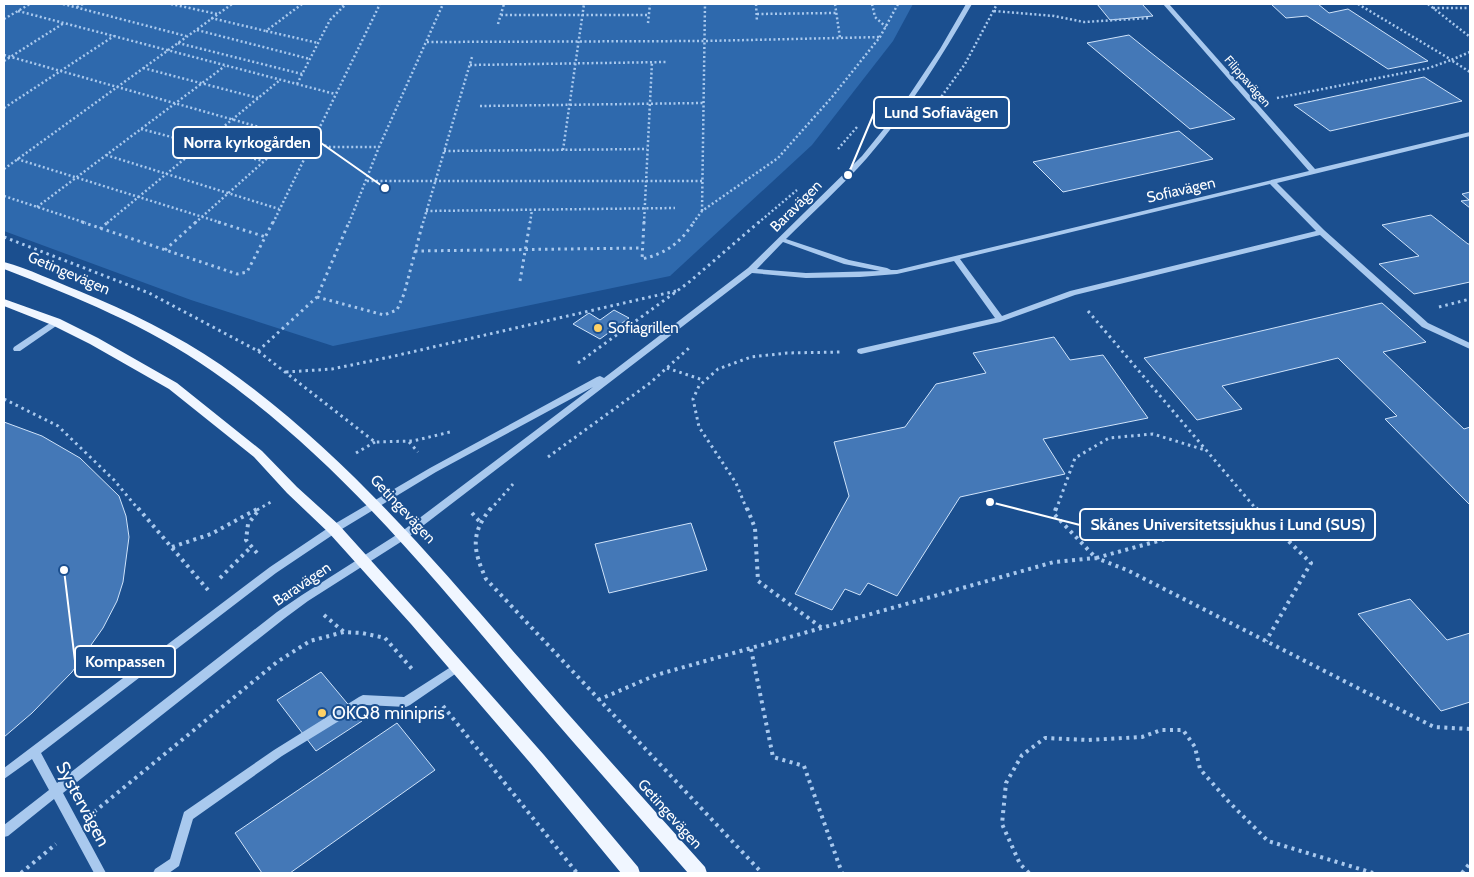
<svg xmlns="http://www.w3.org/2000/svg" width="1474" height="877" font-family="Cabin,sans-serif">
  <rect width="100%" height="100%" fill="#1b4f8f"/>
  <path fill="#2e69ad" d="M4 4H913L893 41 812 145 670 276 333 346 191 300 4 231Z"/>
  <path fill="#4478b7" stroke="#cfe3fa" d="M1097 4H1142L1153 16 1110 20Z
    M1271 4H1318L1329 13 1348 9 1428 61 1388 69 1307 16 1286 18Z
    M1129 35 1150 52 1235 119 1190 129 1087 43Z
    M1424 77 1462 101 1330 131 1294 105Z
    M1179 131 1213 159 1063 192 1033 162Z
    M1470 192V208L1461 201 1469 200 1462 194Z
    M1431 215 1468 244H1470V282L1414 294 1379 264 1419 256 1382 225Z
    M1382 303 1426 342 1383 352 1464 429 1470 427V505L1385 419 1397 416 1338 358 1222 386 1242 409 1197 420 1144 358Z
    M614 310 629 318 600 339 573 324 589 313 600 320Z
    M1054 337 1070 360 1103 355 1148 418 1043 439 1065 474 960 497 897 596 868 583 860 595 845 589 832 610 795 594 849 496 834 442 905 427 936 384 986 373 973 353Z
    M4 422 42 436 80 458 119 496 126 516 129 537 123 582 117 601 103 628 72 672 32 713 4 737Z
    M691 523 707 570 609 593 595 544Z
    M1410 599 1447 640 1470 633V702L1441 711 1358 614Z
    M321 672 362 721 316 751 277 700Z
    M397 723 435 770 290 873H262L235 833Z"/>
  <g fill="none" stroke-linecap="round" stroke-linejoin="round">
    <path stroke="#a9c9ee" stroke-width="2.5" stroke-dasharray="2 2.5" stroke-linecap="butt" d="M63 4 186 36
      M171 4 217 14
      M302 4 266 31 318 43
      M756 4 757 22
      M835 4 840 38
      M872 4 875 17 886 27
      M1358 4 1450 59
      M1428 4 1470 37
      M77 7 83 4
      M1433 8H1470
      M18 11 335 94
      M994 11 1054 16 1084 22 1149 18
      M757 14 836 13
      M501 15H649
      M211 18 266 31
      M4 19 30 4
      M648 23 650 4
      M498 24 504 4
      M197 30 310 59
      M427 42 705 41 880 37
      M178 43 302 74
      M1470 52 1451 60 1470 72
      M4 55 330 147H379
      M4 61 64 23
      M470 65 667 62
      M143 68 258 98
      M297 84 330 20 345 5 339 4
      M1277 98 1429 68 1451 60
      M480 106 704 103
      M4 108 114 36
      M923 122 965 64 997 4
      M141 129 263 161
      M838 149 857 127
      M563 150 584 4
      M444 151 647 149
      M106 155 279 209
      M17 159 222 223
      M4 169 232 4
      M367 181H703
      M4 196 86 223
      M37 207 225 66
      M426 211 675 208
      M702 211 705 4
      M107 223 280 80
      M195 223 291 137
      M273 223 380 4
      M349 223 379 147 443 4
      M423 223 472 57
      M530 223 532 210
      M644 223 652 62
      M693 223 702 211 778 158 832 97 880 37 898 4
      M758 223 797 190"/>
    <path stroke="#a9c9ee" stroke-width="3" stroke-dasharray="2.5 4" stroke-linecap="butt" d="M82 222 237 274 247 272 273 222
      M218 222 266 237
      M644 222 642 259C667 253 680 243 694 222
      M100 229 108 222
      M4 237 149 293 258 351 375 442 413 441 450 432
      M165 250 196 222
      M415 251 642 248
      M520 281 530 222
      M317 297 384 315 397 310 404 294 423 222
      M1439 307 1470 299
      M1088 311 1257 510
      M258 351 317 297 349 222
      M578 363 688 283 759 222
      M667 368 703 380
      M286 372 332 369 390 357 676 291
      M4 399 58 426 114 480 139 510
      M409 442 418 452
      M356 453 375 442
      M548 457 650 383 689 348
      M257 510 271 502
      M490 510 513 484
      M747 510 736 483 699 427 693 399 699 386 718 369 751 357 787 353 840 352
      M1056 510 1075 458 1109 438 1153 434 1205 450"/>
    <path stroke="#a9c9ee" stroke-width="4" stroke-dasharray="3 4.5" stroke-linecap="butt" d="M138 508 208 590
      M491 508C470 534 473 550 486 579L762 873
      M747 508 755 528 758 581 822 628
      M1056 508 1054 514 1096 558 1260 513 1311 563 1266 641
      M1256 508 1260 513
      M472 513 480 522
      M172 547 211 534 259 508
      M257 553 246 540 248 524 258 511
      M220 578 251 547
      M324 615 344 632
      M751 649 773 757 804 766 842 873
      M108 662 129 646
      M598 700 656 675 1054 562 1096 558 1127 570 1434 727 1470 729
      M443 706 577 873
      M94 812 277 662 310 641 344 632 362 633 385 638 412 669
      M21 873 56 844
      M1029 873 1020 864 1002 824 1006 783 1022 755 1045 738 1088 740 1142 737 1161 730H1183L1195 747 1200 769 1229 802 1268 841 1373 873
      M1462 873 1470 863"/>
    <path fill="#a9c9ee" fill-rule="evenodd" d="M966 4H972C941 58 908 111 867 158 842 186 813 212 786 239L849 260 887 268 891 270H897L1309 171 1163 4H1169L1315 169 1470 132V136L1277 183 1324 230 1428 323 1470 343V349L1422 327 1320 235 1075 295 1000 322 861 354 858 353 857 351 858 349 995 318 954 261 897 274 860 277 806 278 752 273 407 538 308 601 285 618 63 793 106 873H94L54 799 8 836 4 837V825L49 790 32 759 4 779V768L270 567 331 526 430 468 597 377 600 376 604 378 748 268 862 156 900 109 940 49ZM1270 184 1316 231 1070 291 1002 316 960 259ZM783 242 844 264 880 271 806 273 757 269ZM593 387 401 532 302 595 277 612 57 783 41 753 276 573 337 532 436 472Z
      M56 319 59 320 60 322 59 324 20 351H14L13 349 14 347Z
      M457 663 461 664 462 667 461 670 410 705 406 707 365 705 282 756 193 819 179 866 169 873H153L155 869 170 859 184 812 274 750 359 697 363 695 404 697Z"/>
    <path fill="#f0f6ff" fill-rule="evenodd" d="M4 262C29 269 54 281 79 291 128 311 177 335 221 365 337 446 428 553 520 659 581 729 643 798 705 867L707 873H688C628 804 567 736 508 666 418 559 328 452 212 371 148 326 76 297 4 269Z
      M4 299 60 319 98 338 177 383 262 451 297 487 339 525 421 616 544 755 638 867 640 873H621L532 765 411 624 329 533 287 493 254 457 169 389 90 344 52 325 4 306Z"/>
  </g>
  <g fill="#ffd166" stroke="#1b4f8f" stroke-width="2">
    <circle cx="598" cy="328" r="5"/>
    <circle cx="322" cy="713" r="5"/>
  </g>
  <g text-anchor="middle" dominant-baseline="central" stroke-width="4" stroke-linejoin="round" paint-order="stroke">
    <g font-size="12" fill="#fff" stroke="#1b4f8f">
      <text transform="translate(1248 81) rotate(49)">Filippavägen</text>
    </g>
    <g font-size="15" fill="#fff" stroke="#1b4f8f">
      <text transform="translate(1181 190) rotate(-13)">Sofiavägen</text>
      <text transform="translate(796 206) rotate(-45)">Baravägen</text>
      <text transform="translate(69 273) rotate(23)">Getingevägen</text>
      <text transform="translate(403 509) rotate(47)">Getingevägen</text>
      <text transform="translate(302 584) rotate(-34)">Baravägen</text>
      <text transform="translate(670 814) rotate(48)">Getingevägen</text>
    </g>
    <g font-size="15" fill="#fff" stroke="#1b4f8f" text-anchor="start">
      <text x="608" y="328">Sofiagrillen</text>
    </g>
    <g font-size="18" fill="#fff" stroke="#1b4f8f" text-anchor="start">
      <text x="332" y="713">OKQ8 minipris</text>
    </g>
    <g font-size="18" fill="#fff" stroke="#1b4f8f">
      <text transform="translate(83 804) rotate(62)">Systervägen</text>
    </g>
  </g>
  <path fill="none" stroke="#fff" stroke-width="2" d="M848 175L874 113M385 188L321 143M990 502L1080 525M64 570L75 661"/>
  <g fill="#fff" stroke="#1b4f8f" stroke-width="2">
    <circle cx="848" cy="175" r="5"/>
    <circle cx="385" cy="188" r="5"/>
    <circle cx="990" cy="502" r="5"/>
    <circle cx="64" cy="570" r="5"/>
  </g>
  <g fill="#1b4f8f" stroke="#fff" stroke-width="2">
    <rect x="874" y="97" width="135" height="31" rx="5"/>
    <rect x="173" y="127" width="148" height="31" rx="5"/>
    <rect x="1080" y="509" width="295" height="31" rx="5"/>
    <rect x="75" y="646" width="100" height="31" rx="5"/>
  </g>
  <g font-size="16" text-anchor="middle" font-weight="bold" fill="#fff">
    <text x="941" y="118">Lund Sofiavägen</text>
    <text x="247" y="148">Norra kyrkogården</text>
    <text x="1228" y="530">Skånes Universitetssjukhus i Lund (SUS)</text>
    <text x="125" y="667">Kompassen</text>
  </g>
  <rect width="1474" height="877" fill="none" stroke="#ffffff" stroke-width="10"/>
</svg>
